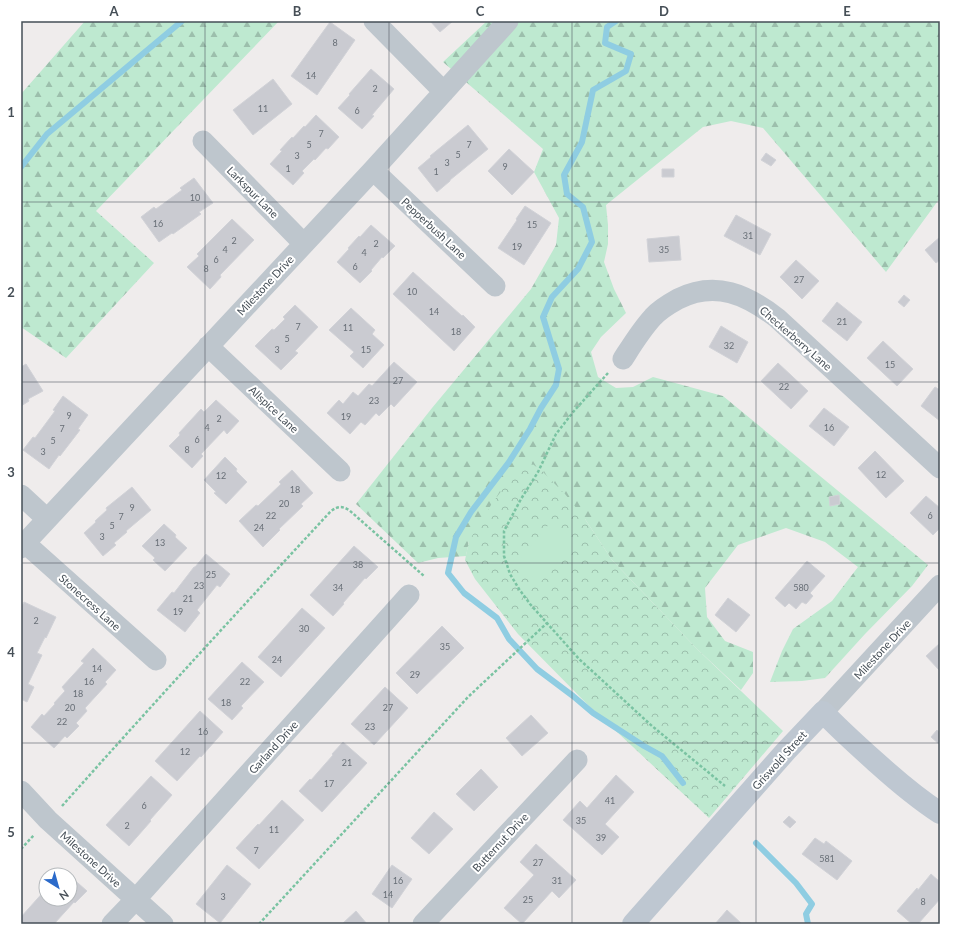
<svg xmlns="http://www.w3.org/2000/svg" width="961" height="945" font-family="Lato,sans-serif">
  <defs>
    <pattern id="forest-firs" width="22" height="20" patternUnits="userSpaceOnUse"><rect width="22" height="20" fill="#bee9d0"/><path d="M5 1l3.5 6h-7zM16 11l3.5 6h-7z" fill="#9cbfac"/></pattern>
    <pattern id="park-crowns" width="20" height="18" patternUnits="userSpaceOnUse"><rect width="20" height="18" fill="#bee9d0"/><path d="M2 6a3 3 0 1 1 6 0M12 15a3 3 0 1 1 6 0" fill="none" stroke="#9cbfac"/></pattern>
  </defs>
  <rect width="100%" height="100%" fill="#efecec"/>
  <path fill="url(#forest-firs)" d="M85 21H279L96 211 154 263 66 358 21 327V94Z
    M487 21H940V198L886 272 763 128 731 121 703 127 606 205 608 225V244L604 262 614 289 626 313 601 337 591 352 598 377 616 388 633 387 653 377 723 396 928 565 912 586 865 634 825 678 802 681 770 682 782 651 793 629 832 601 858 567 825 542 786 528 738 545 705 588 707 617 725 641 753 652V673L741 690 697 649 612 560 585 519 469 541 466 556 438 558 418 563 356 504 432 408 531 289 556 245 559 218 534 172 543 149 443 62Z"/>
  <path fill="url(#park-crowns)" d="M530 462 543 472 565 494 585 519 612 560 697 649 783 731 709 818 586 703 518 634 475 579 465 560 469 541 491 505 518 468Z"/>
  <path fill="#bee9d0" d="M550 523 574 543 540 583 517 563Z"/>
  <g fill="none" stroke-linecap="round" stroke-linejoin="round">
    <path stroke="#8fcde2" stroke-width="6" d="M616 21 607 27 605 43 631 54 626 71 593 90 582 142 564 175 567 194 583 207 592 242 578 269 552 297 543 317 559 369 556 385 541 408 530 429 509 462 471 512 456 537 448 573 464 593 497 618 509 639 537 669 573 696 593 713 644 746 662 756 683 783
      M21 167 47 134 182 21
      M756 843 796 883 812 904 806 914 808 924"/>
  </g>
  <path fill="#cacbd1" stroke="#d1d2d7" d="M430 21H453L440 32Z
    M330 22 355 40 317 95 291 76Z
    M371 69 394 89 372 115 374 116 362 129 338 108 350 95 349 94Z
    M273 79 292 104 253 135 233 110Z
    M316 115 339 137 328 149 326 148 315 160 314 159 302 171 304 173 293 185 270 164 282 151 280 150 292 137 293 138 304 126 305 127Z
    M468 125 488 149 450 180V181L437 192 418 168 431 157 430 156Z
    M509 149 534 172 512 195 488 171Z
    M766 153 776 160 771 166 761 160Z
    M662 169H674V177H662Z
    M194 178 213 203 199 212 201 214 173 234 172 233 159 242 141 217 154 207 156 209 182 190 180 188Z
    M525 206 551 223 524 265 498 248 517 220 516 219Z
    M736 215 771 234 760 255 724 236Z
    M232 219 254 240 220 275 221 277 210 289 187 267 199 256 197 254Z
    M371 225 395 246 383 258 382 257 371 270 372 271 360 283 337 262 349 249 348 248 359 236 360 237Z
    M679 236 681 260 649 262 647 239Z
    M940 237V260L936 263 925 250Z
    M796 260 819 281 802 299 780 277Z
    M413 272 462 316 463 315 475 327 454 351 393 294Z
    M904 295 910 300 904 307 898 302Z
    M837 302 862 322 847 341 822 321Z
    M295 305 318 327 295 351 298 353 281 370 255 346 272 329 274 330 285 319 283 317Z
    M351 308 375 330 372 334 384 345 363 368 350 356 354 352 329 330Z
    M721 326 748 342 737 363 709 347Z
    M883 341 913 369 897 386 867 358Z
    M394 362 417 382 394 407 391 404 379 416 376 413 365 425 361 422 350 434 327 413 339 400 343 404 353 392 358 396 369 384 372 386Z
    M778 363 808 391 791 409 761 381Z
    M26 364 43 391 28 399 29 401 21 406V367Z
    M935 387 940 390V421L921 406Z
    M63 396 88 415 78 429 80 430 60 456 59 455 49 469 23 450 33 437 35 438 55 411 53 410Z
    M216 400 239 421 227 434 224 430 201 454 203 456 192 468 169 446 180 435 179 433 201 409 204 412Z
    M824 408 849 427 834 446 809 426Z
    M875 451 904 481 886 498 858 468Z
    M225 457 237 469 236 471 247 482 226 504 214 493 216 492 204 480Z
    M292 470 313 493 301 504 303 506 279 529 280 530 263 547 239 521 256 505 258 506 281 484 279 482Z
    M132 487 151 510 126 531 127 532 114 543 116 545 103 556 84 533 96 522 95 521 107 510 106 508Z
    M839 495 840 504 830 506 829 497Z
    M926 496 940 508V528L933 535 910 513Z
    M164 524 176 535 175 537 187 548 165 571 153 560 155 558 142 546Z
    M354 546 378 567 366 579 365 578 343 603 344 604 333 616 310 595Z
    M206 554 230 574 220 587 217 585 197 610 200 613 185 632 157 610 172 592 174 593 194 567H195Z
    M807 561 825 576 810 593 813 596 806 604 802 602 796 609 789 603 785 607 775 598Z
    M728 598 750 615 736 632 715 615Z
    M24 602 56 617 46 638 45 637 37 653 42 655 28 684 34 687 27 702 21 699V608Z
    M302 608 325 628 281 677 258 657Z
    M442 626 464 648 417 694 396 673Z
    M940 643V671L926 656Z
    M93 648 116 670 105 682 107 684 85 708 87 711 76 723 79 726 67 738 65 736 54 748 31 727 42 714 44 716 55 704 54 703 65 691 62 687 84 663 81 661Z
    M242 662 264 682 241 706 243 708 232 720 208 699Z
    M385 687 408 708 374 745 351 724Z
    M200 711 223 732 201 757 200 756 177 781 155 761Z
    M531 715 548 733 522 756 506 738Z
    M937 730 940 733V742L939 744 931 737Z
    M343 742 367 763 322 812 299 791 310 779 311 780 333 755 332 754Z
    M481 769 498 787 474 811 456 794Z
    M616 775 634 792 605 824 619 837 602 855 563 820 580 801 587 808Z
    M151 776 172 795 150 820 151 821 129 846 106 825Z
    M282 800 304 820 259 869 236 848 258 824 259 825Z
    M434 812 453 829 429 854 411 838Z
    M789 816 796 822 790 828 783 822Z
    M815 838 824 844 826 841 852 861 837 880 802 854Z
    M536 844 576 880 559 898 552 891 522 924 504 908 534 875 520 862Z
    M227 865 251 884 220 923 196 904Z
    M392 865 412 879 392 908 372 894Z
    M64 870 69 875H59Z
    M931 874 940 882V899L918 924H912L897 911 917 888 918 890Z
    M70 876 87 891 75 903 74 902 54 924H24L21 921V917L46 889V899H70Z
    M727 910 742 924H715Z
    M356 911 367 924H342Z"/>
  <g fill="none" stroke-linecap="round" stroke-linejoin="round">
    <path stroke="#7ac3a2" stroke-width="2.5" stroke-dasharray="3 2" stroke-linecap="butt" d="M608 373 574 411 556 434 538 472 521 499 504 531V556L510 574 519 589 530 604 579 659 652 726 725 786
      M62 806C151 706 241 608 331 511 338 506 342 506 349 510L424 576
      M21 849 34 835
      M259 924 468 697 547 623"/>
    <path stroke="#bec6cd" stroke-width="21" d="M374 21 444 92
      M203 141 304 244
      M373 170 495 286
      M208 346 340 471
      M623 359C632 345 641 330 653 317 660 309 669 304 678 299 716 280 747 295 777 318L940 468
      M21 495 47 519
      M25 543 156 660
      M21 548 25 543 373 170 508 21
      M823 712 940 585
      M21 791 48 820 163 924
      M112 924 136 899 409 595
      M423 924 577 760"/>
    <path stroke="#bec7d1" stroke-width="22" d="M633 924 786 751 823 712C840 730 858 746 877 763 897 781 917 798 940 813"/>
  </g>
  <path fill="none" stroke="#464f57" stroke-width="1" stroke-opacity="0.55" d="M205 21V924M389 21V924M572 21V924M756 21V924M21 202H940M21 382H940M21 563H940M21 743H940"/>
  <g text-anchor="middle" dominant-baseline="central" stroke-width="4" stroke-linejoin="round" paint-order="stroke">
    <g font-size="9" fill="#676e76">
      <text x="335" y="42">8</text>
      <text x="311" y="75">14</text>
      <text x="375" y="88">2</text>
      <text x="263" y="108">11</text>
      <text x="357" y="110">6</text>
      <text x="321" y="133">7</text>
      <text x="309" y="144">5</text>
      <text x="469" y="144">7</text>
      <text x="458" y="154">5</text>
      <text x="297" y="155">3</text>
      <text x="447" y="162">3</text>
      <text x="505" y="166">9</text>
      <text x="288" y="168">1</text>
      <text x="436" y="171">1</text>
      <text x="195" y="197">10</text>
      <text x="158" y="223">16</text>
      <text x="532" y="224">15</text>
      <text x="748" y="235">31</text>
      <text x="234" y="240">2</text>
      <text x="376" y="243">2</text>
      <text x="517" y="246">19</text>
      <text x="225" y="249">4</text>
      <text x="664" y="249">35</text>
      <text x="364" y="252">4</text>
      <text x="216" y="259">6</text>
      <text x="355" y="266">6</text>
      <text x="206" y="268">8</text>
      <text x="799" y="279">27</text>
      <text x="412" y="291">10</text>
      <text x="434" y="311">14</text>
      <text x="842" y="321">21</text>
      <text x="298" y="326">7</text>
      <text x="348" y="327">11</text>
      <text x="456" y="331">18</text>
      <text x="287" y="338">5</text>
      <text x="729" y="345">32</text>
      <text x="277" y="349">3</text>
      <text x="366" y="349">15</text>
      <text x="890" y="364">15</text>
      <text x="398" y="380">27</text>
      <text x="784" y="386">22</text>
      <text x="374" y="400">23</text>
      <text x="69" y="415">9</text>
      <text x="346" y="416">19</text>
      <text x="219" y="418">2</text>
      <text x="207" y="427">4</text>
      <text x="829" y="427">16</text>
      <text x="62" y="428">7</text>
      <text x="197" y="439">6</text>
      <text x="53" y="440">5</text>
      <text x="187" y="449">8</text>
      <text x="43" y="451">3</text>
      <text x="881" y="474">12</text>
      <text x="221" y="475">12</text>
      <text x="295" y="489">18</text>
      <text x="284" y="503">20</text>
      <text x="132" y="507">9</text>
      <text x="271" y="515">22</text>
      <text x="930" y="515">6</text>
      <text x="121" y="516">7</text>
      <text x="112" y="525">5</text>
      <text x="259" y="527">24</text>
      <text x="102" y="536">3</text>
      <text x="160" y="542">13</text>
      <text x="358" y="564">38</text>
      <text x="211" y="574">25</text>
      <text x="199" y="585">23</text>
      <text x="338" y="587">34</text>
      <text x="801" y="587">580</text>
      <text x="188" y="598">21</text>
      <text x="178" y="611">19</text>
      <text x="36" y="620">2</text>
      <text x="304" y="628">30</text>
      <text x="445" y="646">35</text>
      <text x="277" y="659">24</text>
      <text x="97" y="668">14</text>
      <text x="415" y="674">29</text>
      <text x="89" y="681">16</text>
      <text x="245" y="681">22</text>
      <text x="78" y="693">18</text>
      <text x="226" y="702">18</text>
      <text x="70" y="707">20</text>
      <text x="388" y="707">27</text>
      <text x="62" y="721">22</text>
      <text x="370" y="726">23</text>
      <text x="203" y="731">16</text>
      <text x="185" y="751">12</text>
      <text x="347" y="762">21</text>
      <text x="329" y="783">17</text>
      <text x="610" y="800">41</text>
      <text x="144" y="805">6</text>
      <text x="581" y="820">35</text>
      <text x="127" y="825">2</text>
      <text x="274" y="829">11</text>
      <text x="601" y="837">39</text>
      <text x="256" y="850">7</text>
      <text x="827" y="858">581</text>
      <text x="538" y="862">27</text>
      <text x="398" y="880">16</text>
      <text x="557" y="880">31</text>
      <text x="388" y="894">14</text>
      <text x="223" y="896">3</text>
      <text x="528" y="899">25</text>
      <text x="923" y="901">8</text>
    </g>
    <g font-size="11" fill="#464f57" stroke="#fff">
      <text transform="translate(253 192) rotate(45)">Larkspur Lane</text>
      <text transform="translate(434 228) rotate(43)">Pepperbush Lane</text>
      <text transform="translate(265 285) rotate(-47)">Milestone Drive</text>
      <text transform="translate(796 338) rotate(41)">Checkerberry Lane</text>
      <text transform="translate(274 409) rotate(43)">Allspice Lane</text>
      <text transform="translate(90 602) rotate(42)">Stonecress Lane</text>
      <text transform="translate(882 649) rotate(-47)">Milestone Drive</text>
      <text transform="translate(273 747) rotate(-48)">Garland Drive</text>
      <text transform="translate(779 760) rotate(-48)">Griswold Street</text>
      <text transform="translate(500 842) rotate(-47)">Butternut Drive</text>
      <text transform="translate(91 859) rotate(42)">Milestone Drive</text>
    </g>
  </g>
  <rect width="961" height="945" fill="none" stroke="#ffffff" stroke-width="44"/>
  <g transform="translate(58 887) rotate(143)"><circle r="19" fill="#ffffff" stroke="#b5b9bc"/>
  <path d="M0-3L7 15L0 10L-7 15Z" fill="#2b6aca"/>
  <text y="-6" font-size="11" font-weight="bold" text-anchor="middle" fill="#464f57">N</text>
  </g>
  <rect x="22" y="22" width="917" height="901" fill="none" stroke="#464f57" stroke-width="1.5"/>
  <g font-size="13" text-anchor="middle" font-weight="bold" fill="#464f57">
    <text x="114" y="16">A</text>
    <text x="297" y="16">B</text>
    <text x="480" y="16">C</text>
    <text x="664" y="16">D</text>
    <text x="847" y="16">E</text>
    <text x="11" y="117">1</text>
    <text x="11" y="297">2</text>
    <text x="11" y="477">3</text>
    <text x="11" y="657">4</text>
    <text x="11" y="837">5</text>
  </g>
</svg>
